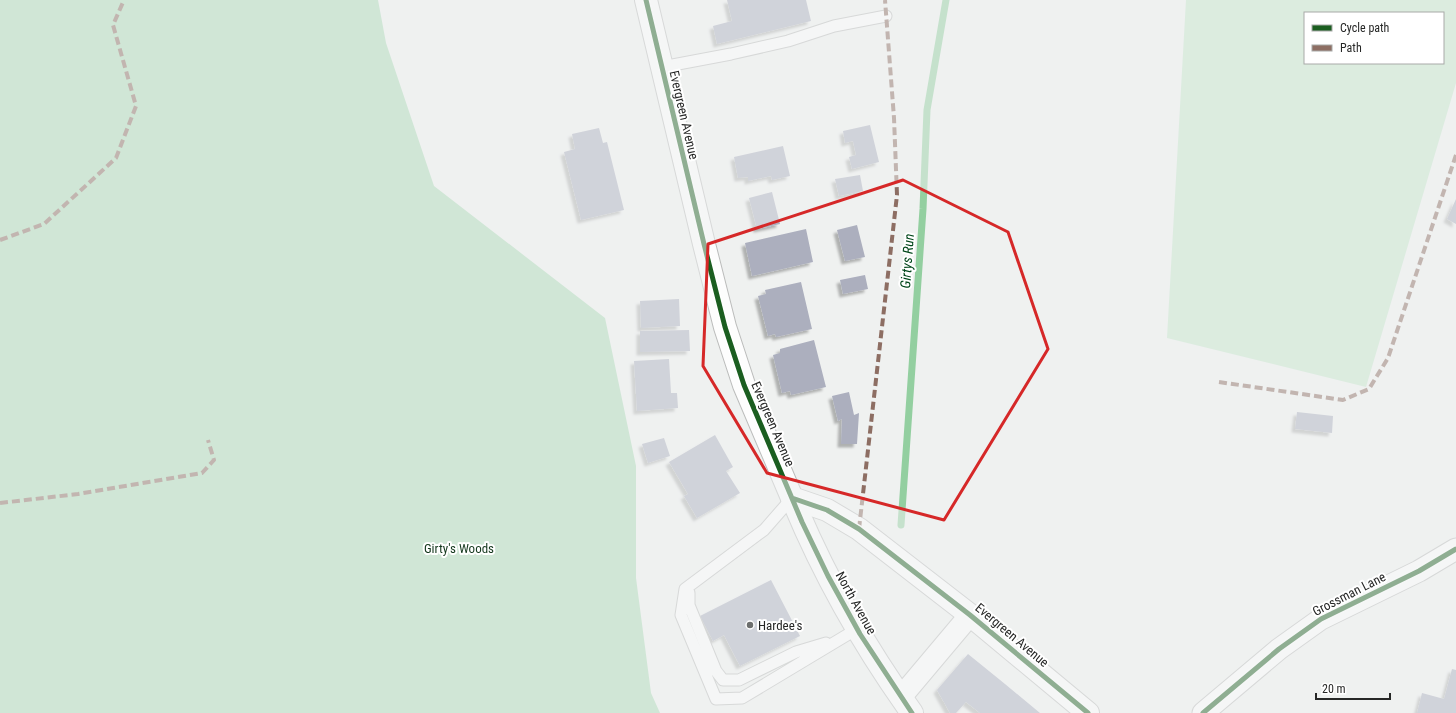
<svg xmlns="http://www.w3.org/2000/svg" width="1456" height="713" font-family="'Roboto Condensed',sans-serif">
  <defs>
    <filter id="shadow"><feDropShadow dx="-3.5" dy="3.5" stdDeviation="1" flood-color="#0004"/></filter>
  </defs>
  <rect width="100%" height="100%" fill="#eff1f0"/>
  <path fill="#c5e6cb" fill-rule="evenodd" d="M1186 0H1456V83L1366 387 1167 338ZM1305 13H1443V63H1305Z"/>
  <path fill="#aadab5" d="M0 0H378L386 43 434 186 605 318 636 466V578L651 693 660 713H0Z"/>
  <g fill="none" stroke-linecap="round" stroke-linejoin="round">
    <path stroke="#93cfa0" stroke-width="7" d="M901 525 923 209 927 110 946 0"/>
  </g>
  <path fill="#acafbe" filter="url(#shadow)" d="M727 0H806L811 21 717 44 713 26 732 21Z
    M870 125 879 162 852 169 849 157 856 155 853 141 845 143 843 131Z
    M599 128 603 143 607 142 624 210 581 220 564 152 575 149 572 134Z
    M783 146 790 176 772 180 771 176 748 181V177L738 178 734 157Z
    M860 175 863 191 839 196 835 179Z
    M772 192 780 224 757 229 749 198Z
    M1456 199V224L1447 219Z
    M857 225 865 257 845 261 837 230Z
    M806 229 813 262 752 276 745 243Z
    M865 275 868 289 843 294 840 280Z
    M801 282 812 329 776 337 775 334 768 336 758 296 766 294 765 290Z
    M679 299 680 326 641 328 640 301Z
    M689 330 690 351 640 352V331Z
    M814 340 826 387 791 395 790 391 782 393 773 355 780 353V349Z
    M669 359 671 393H677L678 408 637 411 634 361Z
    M849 392 854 415 859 413 857 444H841L842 419 838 421 832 396Z
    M1297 412 1333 416 1332 433 1295 429Z
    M715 435 733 467 726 471 740 493 697 518 684 496 688 494 669 462Z
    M664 438 670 456 648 463 642 444Z
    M771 580 800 636 740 666 724 635 713 641 700 616Z
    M968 654 1005 684 1040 713H980L966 702 956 713H950L937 690Z
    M1452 669 1456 670V713H1417L1422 693 1444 699Z"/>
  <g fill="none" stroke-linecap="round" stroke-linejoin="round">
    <g stroke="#bbbcbb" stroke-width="13">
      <path id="service" d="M662 67 731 54 788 41 834 26 886 16
        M792 498 764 530 685 589 681 615 716 699 742 698 857 629
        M689 593V605L716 671 723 680H739L796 652 826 643"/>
    </g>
    <g stroke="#bbbcbb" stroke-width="23">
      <path id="minor" d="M901 697 970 615
        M1203 713 1279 649 1321 619 1419 571 1456 549"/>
    </g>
    <g stroke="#bbbcbb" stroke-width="24">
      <path id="tertiary" d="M792 498C823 574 864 646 912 713"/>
    </g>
    <g stroke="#bbbcbb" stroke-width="24">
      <path id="primary" d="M646 0 704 244 725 327 744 385 792 498 827 510 859 529 970 615 1088 713"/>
    </g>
    <use href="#service" stroke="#fdfdfd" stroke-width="11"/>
    <use href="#minor" stroke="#fdfdfd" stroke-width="21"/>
    <use href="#tertiary" stroke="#fdfdfd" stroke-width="22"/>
    <use href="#primary" stroke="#fdfdfd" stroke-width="22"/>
    <path stroke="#8d6e63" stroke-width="4" stroke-dasharray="8 4" stroke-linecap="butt" d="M0 240 44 224 116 158 136 106 113 25 124 0
      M1219 382 1343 400 1369 389 1388 358 1456 155
      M0 503 78 494 202 473 214 460 208 440
      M859 529 897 195 894 118 885 0"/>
    <g stroke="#fff" stroke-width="8">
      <path id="cycleway" d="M646 0 704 244 725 327 744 385 802 522 828 576 860 634 912 713
        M792 498 827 510 859 529 970 615 1088 713
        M1203 713 1279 649 1321 619 1419 571 1456 549"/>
    </g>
    <use href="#cycleway" stroke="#1b5e20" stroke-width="5"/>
  </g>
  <path d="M0 0H1456V713H0ZM903 180 1008 232 1048 349 944 520 767 473 703 366 708 244Z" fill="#eff1f0" fill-opacity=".55" fill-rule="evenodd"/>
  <path fill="none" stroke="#d62828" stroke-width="3" stroke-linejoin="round" d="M903 180 1008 232 1048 349 944 520 767 473 703 366 708 244Z"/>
  <circle fill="#6c6e6d" stroke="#fff" stroke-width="1.5" cx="750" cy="625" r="4"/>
  <g text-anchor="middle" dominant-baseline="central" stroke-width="4" stroke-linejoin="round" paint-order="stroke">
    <g font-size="13" fill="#262726" stroke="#fff">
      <text transform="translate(684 115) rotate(77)">Evergreen Avenue</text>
      <text transform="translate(773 424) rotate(67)">Evergreen Avenue</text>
      <text transform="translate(1349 594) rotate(-27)">Grossman Lane</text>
      <text transform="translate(856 603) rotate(61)">North Avenue</text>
      <text transform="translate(1012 635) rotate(40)">Evergreen Avenue</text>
    </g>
    <g font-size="13" fill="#13371c" stroke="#fff">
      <text x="459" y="548">Girty's Woods</text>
    </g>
    <g font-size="13" fill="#262726" stroke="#fff" text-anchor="start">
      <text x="758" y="625">Hardee's</text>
    </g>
    <g font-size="14" font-style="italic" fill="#01461a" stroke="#fff">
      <text transform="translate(907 261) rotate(-86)">Girtys Run</text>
    </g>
  </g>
  <rect x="1304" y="12" width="140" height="52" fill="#ffffff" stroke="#a8a9a8"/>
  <rect x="1312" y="25" width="20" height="6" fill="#1b5e20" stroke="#a8a9a8"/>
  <text x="1340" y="32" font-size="12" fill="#262726">Cycle path</text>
  <rect x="1312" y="45" width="20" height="6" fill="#8d6e63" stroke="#a8a9a8"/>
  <text x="1340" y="52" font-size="12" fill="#262726">Path</text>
  <path d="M1316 693v6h74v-6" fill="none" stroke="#262726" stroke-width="2"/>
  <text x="1322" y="693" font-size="12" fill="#262726" stroke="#ffffff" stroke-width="3" paint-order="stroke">20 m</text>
</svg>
